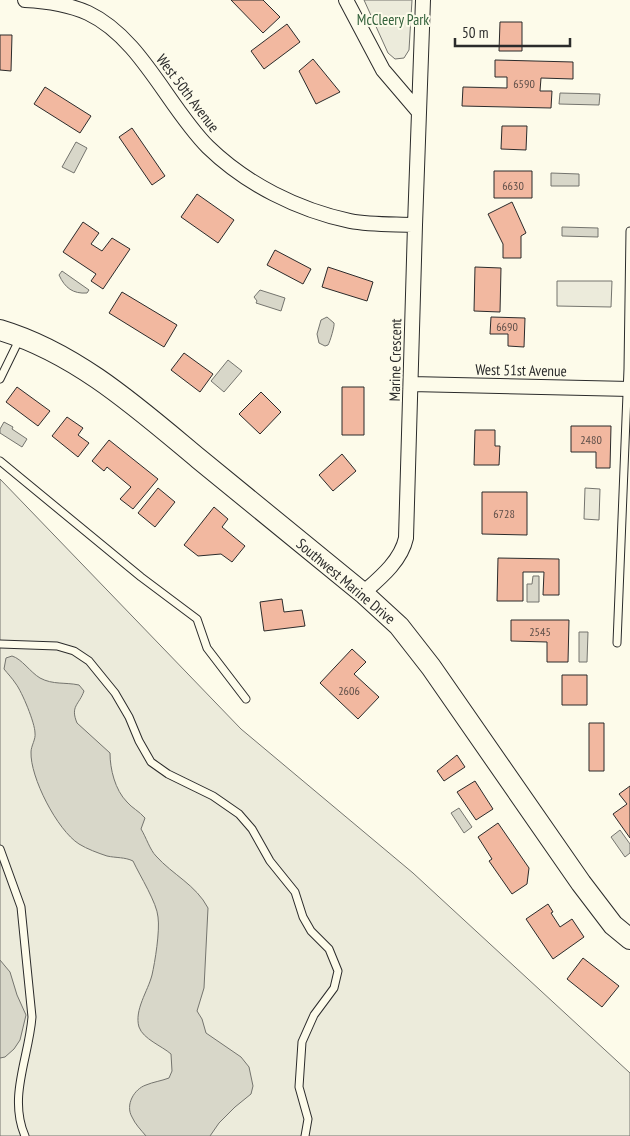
<svg xmlns="http://www.w3.org/2000/svg" width="630" height="1136" font-family="'PT Sans Narrow',sans-serif">
  <rect width="100%" height="100%" fill="#fdfbea"/>
  <path fill="#ecebdb" stroke="#74746e" d="M364 0H412L409 50 404 58 395 59 388 53Z
    M557 281H612L611 307 557 306Z
    M0 479 241 729 413 873 630 1073V1136H0Z
    M585 488 600 489 599 520 584 519Z"/>
  <path fill="#d8d7c9" stroke="#74746e" d="M560 93 600 94 599 105 559 104Z
    M76 142 87 148 74 173 62 167Z
    M551 173 579 174V186H551Z
    M562 227 598 228V237L562 236Z
    M62 271 89 290 87 293C73 294 65 288 59 275Z
    M260 290 285 298 281 311 256 303 257 301 254 297Z
    M327 317 334 323C335 325 330 342 328 345L325 346 319 343 317 334 321 320Z
    M228 360 242 371 224 392 211 381Z
    M4 422 13 427 12 429 27 439 22 447 0 433V429Z
    M533 576H539V602H527V584H532Z
    M579 632H588L587 662H579Z
    M12 656C22 659 30 672 40 678 53 685 65 682 79 685L84 691C79 705 70 706 77 723L110 753C110 769 115 790 127 802 132 808 139 811 145 818L141 829C146 837 150 850 156 856 173 875 196 885 208 908L204 988 197 1011 202 1019 206 1033 241 1057 249 1067 253 1086 251 1094 235 1107 219 1123 210 1136H146C141 1130 135 1124 132 1117 125 1105 134 1089 146 1085 153 1082 161 1081 169 1078L172 1071 171 1054C162 1046 143 1039 139 1027 134 1010 148 991 152 975 155 962 160 931 158 917 157 903 140 876 133 861 125 857 116 858 107 856 98 853 87 849 79 844 57 830 30 777 31 752 31 746 36 739 35 733 35 723 22 692 16 684 12 678 8 674 4 669L6 658Z
    M459 808 472 827 464 833 451 813Z
    M620 830 630 844V853L625 857 611 837Z
    M0 960 10 972 17 995 26 1015 20 1040 14 1049 5 1057 0 1058Z"/>
  <path fill="#f2b8a0" stroke="#2b2b2b" d="M231 0H263L280 17 263 33Z
    M500 22H522V51H499Z
    M287 24 300 42 264 69 251 51Z
    M0 35H12L11 71 0 70Z
    M313 59 340 92 316 104 299 71Z
    M495 60 573 62V79L541 78 540 91H552L551 108 462 106 463 87 507 88V77H495Z
    M45 87 91 116 80 133 34 104Z
    M502 126H527L526 150 501 149Z
    M132 128 165 176 152 185 119 137Z
    M494 171H532V198H494Z
    M197 194 234 220 218 243 181 217Z
    M512 202 526 233 521 236V258H503V244L488 214Z
    M83 222 99 233 91 244 102 251 112 238 130 249 103 289 91 281 96 274 63 252Z
    M275 250 311 269 303 284 267 265Z
    M328 267 373 282 367 301 322 287Z
    M475 267 501 268 500 312 474 311Z
    M122 292 177 325 164 347 109 313Z
    M491 317 525 318 524 347 508 346V334H490Z
    M184 353 213 374 200 392 171 370Z
    M17 387 50 411 38 426 6 402Z
    M342 387H364V435H342Z
    M261 392 281 412 260 434 239 414Z
    M67 417 83 428 78 435 89 443 78 457 52 436Z
    M571 426H611L610 468H596V452H571Z
    M475 430H495V446H500L499 465H474Z
    M109 440 158 479 133 509 120 499 131 487 107 467 104 471 92 461Z
    M342 454 356 471 333 491 319 475Z
    M158 488 175 502 155 527 138 513Z
    M482 492H527V535L482 534Z
    M214 507 228 519 222 527 245 546 232 562 221 554 198 556 184 545Z
    M498 558 559 559V595H543L544 572H523V601H497Z
    M282 599 284 612 302 610 305 626 264 631 260 602Z
    M511 620H569L568 662H547V642L511 641Z
    M352 649 366 662 354 674 379 697 358 719 320 683Z
    M562 675H587V705H562Z
    M589 723H604V771H589Z
    M457 755 465 767 444 781 437 771Z
    M475 781 493 809 476 820 457 792Z
    M630 786V838L613 814 627 804 619 794Z
    M498 823 529 868 527 884 512 894 489 861 492 859 478 837Z
    M548 904 553 912 551 913 560 927 572 919 584 937 553 959 526 919Z
    M583 958 619 986 602 1007 567 979Z"/>
  <g fill="none" stroke-linecap="round" stroke-linejoin="round">
    <g stroke="#2b2b2b" stroke-width="9">
      <path id="service" d="M0 379 19 340
        M0 461 141 577 197 619 207 648 246 699
        M617 643 628 369 630 231
        M0 644 57 646 74 651 89 661 115 693 129 717 139 741 151 762 168 774 213 796 239 814 252 829 270 861 295 892 303 917 311 931 329 949 338 971 334 988 314 1015 302 1042 299 1087 308 1119 305 1136
        M0 849 21 907 32 1017C29 1057 8 1097 25 1136"/>
    </g>
    <g stroke="#2b2b2b" stroke-width="16">
      <path id="minor" d="M25 0C46 1 68 4 88 13 141 38 168 107 208 147 246 184 298 210 350 221 371 225 393 224 415 225
        M346 0 383 70 418 111
        M411 384 630 389
        M363 593C380 578 401 561 406 538L415 225 423 0"/>
    </g>
    <g stroke="#2b2b2b" stroke-width="22">
      <path id="secondary" d="M0 330C77 353 139 409 199 459 254 504 309 549 363 593L399 626 431 667 581 883 613 925 630 939"/>
    </g>
    <use href="#service" stroke="#fdfbea" stroke-width="7"/>
    <use href="#minor" stroke="#fdfbea" stroke-width="14"/>
    <use href="#secondary" stroke="#fdfbea" stroke-width="20"/>
  </g>
  <g text-anchor="middle" dominant-baseline="central" stroke-width="4" stroke-linejoin="round" paint-order="stroke">
    <g font-size="12" fill="#5d4e48">
      <text x="524" y="83">6590</text>
      <text x="513" y="185">6630</text>
      <text x="507" y="326">6690</text>
      <text x="591" y="439">2480</text>
      <text x="504" y="513">6728</text>
      <text x="540" y="631">2545</text>
      <text x="349" y="690">2606</text>
    </g>
    <g font-size="15" fill="#34623c" stroke="#fdfbea">
      <text x="393" y="19">McCleery Park</text>
    </g>
    <g font-size="15" fill="#2b2b2b" stroke="#fdfbea">
      <text transform="translate(188 93) rotate(53)">West 50th Avenue</text>
      <text transform="translate(395 360) rotate(-89)">Marine Crescent</text>
      <text transform="translate(521 370) rotate(1)">West 51st Avenue</text>
      <text transform="translate(346 581) rotate(40)">Southwest Marine Drive</text>
    </g>
  </g>
  <path d="M455 38v8h115v-8" fill="none" stroke="#2b2b2b" stroke-width="2.5"/>
  <text x="462" y="38" font-size="15" fill="#2b2b2b" stroke="#fdfbea" stroke-width="4" paint-order="stroke">50 m</text>
</svg>
